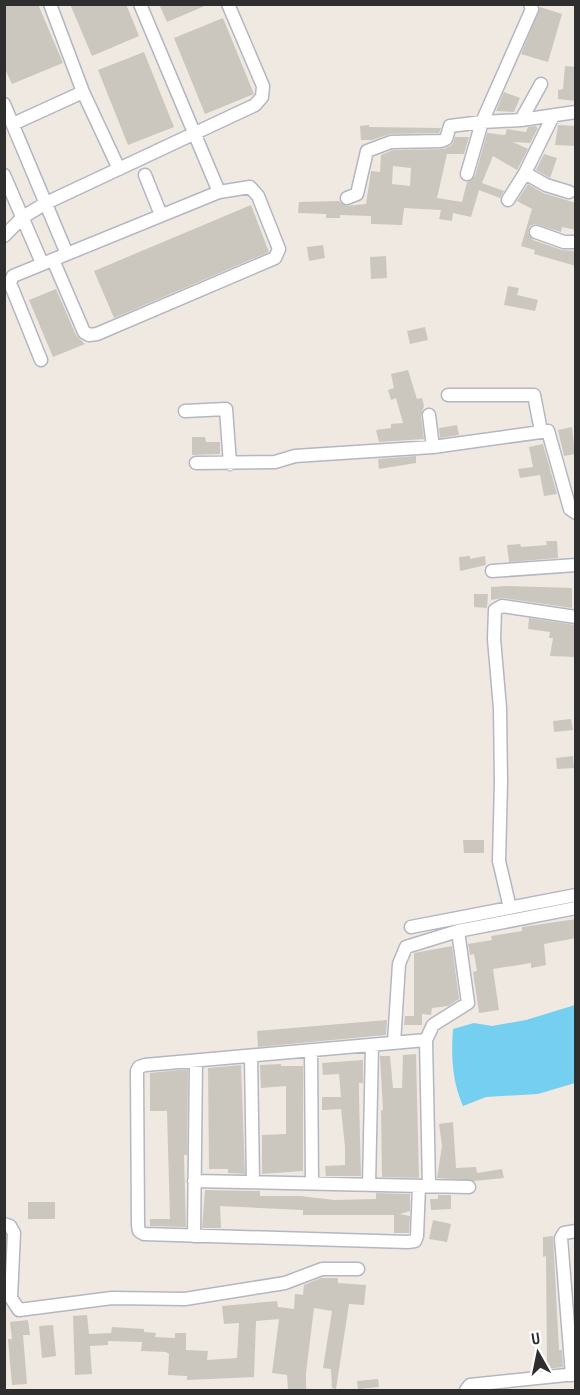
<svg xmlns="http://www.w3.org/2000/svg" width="580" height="1395" font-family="'PT Sans Narrow',sans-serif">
  <rect width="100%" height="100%" fill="#efe9e1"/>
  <path fill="#75cff0" d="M575 1005V1083L538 1094 486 1097 463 1106C452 1081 451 1055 453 1029L474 1023 492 1026 526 1020Z"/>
  <path fill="#cbc7bf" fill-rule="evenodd" d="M4 4H38L63 63 12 84 4 67Z
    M70 4H126L139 36 92 56Z
    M159 4H207V5L167 22Z
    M540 7 562 14 548 62 521 54Z
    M223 18 254 94 205 114 174 38Z
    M144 52 174 127 128 145 98 70Z
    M565 66 576 67V101L558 99V90L563 89Z
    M504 92 520 98 514 112 496 111Z
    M369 125V127L441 128 439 133 390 134 372 140H361L360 126Z
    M558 125 576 126V146L555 145Z
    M535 126 538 128 530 143 513 142 528 149 517 170 493 156 482 183 504 191 500 198 479 190 471 217 453 213 452 221 439 219 441 210 404 208 402 225 371 224V216L340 215V218H326V214L298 213 299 202 339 201 346 206 366 204 371 171 380 172 381 155 393 150 444 149 452 145 455 137H469L464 154H447L437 198 462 202 467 182 475 176 487 133 505 135 507 129 526 132 528 127ZM393 166 411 168 410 186 392 184Z
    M544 154 557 158 550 178 536 170Z
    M528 184 543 193 576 203V230L562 227 561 232 535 224 530 226 528 233 533 240 562 250 576 251V266L534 254 535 250 521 246 532 209 517 201Z
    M251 205 269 252 114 318 94 271Z
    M323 245 325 258 309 261 307 247Z
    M386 256 387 278 371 279 370 257Z
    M508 286 519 288 517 295 538 300 535 311 504 305Z
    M56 289 76 335 85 344 53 357 29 300Z
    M425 327 428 340 410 344 407 331Z
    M408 370 417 399 422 398 424 406 421 416 424 439 379 442 376 430 391 428V424L403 423 396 398 391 400 388 390 394 388 391 374Z
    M457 425 459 435 440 438 439 428Z
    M572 427 575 454 564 456 558 430Z
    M192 437H205L206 442H220V454L192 455Z
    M543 444 557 494 544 496 540 475 520 478 518 469 533 467 529 447Z
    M416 456V463L379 469 378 459Z
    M546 541H557L558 558 509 562 507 545 520 544 521 547 547 545Z
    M470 556V559L485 556 486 565 460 571 459 557Z
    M506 586 572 588V608L503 598 491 600V587Z
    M474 594H488L487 608 474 607Z
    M529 618 576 625V657L550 656 553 638H549L550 632 528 629Z
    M571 719 573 730 554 732 553 721Z
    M573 756 574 768 557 769 556 758Z
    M463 840H484V853H464Z
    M576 919V938L544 944 546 965 531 968V963L493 969 499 1010 479 1013 473 972 477 971 474 954 470 955 468 944 492 940 491 936 522 931V927Z
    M452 946 459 999 448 1006 432 1008 431 1015 422 1014V1025H404L405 1016H414V953Z
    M387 1020 386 1035 258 1047 257 1031Z
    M416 1054 419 1178 382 1177 381 1110H383L380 1056H390L393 1088H402L403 1055Z
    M363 1060V1083H359V1096L361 1176H326L325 1166 345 1165V1147L341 1109 322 1110V1097H341L339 1074 323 1075 322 1063Z
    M281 1064V1066H303V1171L262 1174V1135L286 1134V1086L261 1088 260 1065Z
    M241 1065 245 1174 228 1173V1169H209L208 1068Z
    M188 1069 187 1155H184L186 1227 150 1226V1219H170L167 1111H150V1073Z
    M453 1122 456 1168 476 1167 477 1173 502 1169 504 1178 474 1181 437 1178 442 1146 439 1124Z
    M205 1190 260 1191V1196H300L334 1200 376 1199V1193L410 1194V1211L400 1214 410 1216 409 1233H394V1215H303V1210L220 1206 221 1228H202Z
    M438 1195H451V1209L431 1210 430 1199H438Z
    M28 1202H55V1219H28Z
    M433 1220 451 1224 447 1242 429 1239Z
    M553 1236 559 1350H562L563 1367 547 1369 546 1256 543 1257V1237Z
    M321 1278H338V1283L366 1285 364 1305 349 1304 336 1389 332 1388 331 1369 323 1368 332 1311 314 1308 306 1373V1390H288L287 1375 272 1373 279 1319 256 1321 254 1377 187 1380V1376L168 1375 169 1354 166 1352 141 1351 142 1342 108 1341V1345L90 1346 92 1374 75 1375 73 1316 87 1315 89 1334 111 1333 112 1327 144 1329V1332L156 1333 155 1337 175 1338V1333H186V1350L208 1351 207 1360 237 1358 239 1323 224 1324 222 1306 277 1301 278 1307 294 1309 295 1294 303 1295 304 1285Z
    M28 1320 30 1335H23L27 1384 12 1385 8 1339H12L10 1322Z
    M53 1325 56 1356 42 1358 39 1326Z
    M378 1379 379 1387 358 1389 357 1381Z"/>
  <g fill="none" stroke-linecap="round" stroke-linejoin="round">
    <g stroke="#b4b7c1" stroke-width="15">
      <path id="minor" d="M140 4 219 192
        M530 4 532 9 482 122 521 120 576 112
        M83 92 119 169
        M4 104 67 254
        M553 116 525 173 546 185 569 192
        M521 120 541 84
        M13 124 83 92 50 4
        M4 175 42 263
        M145 175 161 215
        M347 198 357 194 367 151 391 142 441 141 446 139 450 126 482 122 467 174
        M508 200 525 173
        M536 232 564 242H576
        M4 236 23 217 46 203 255 105 262 97 263 86 228 4
        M41 360 10 283 13 276 219 192 250 187 258 196 279 249 275 258 97 334 89 335 84 332 53 260
        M448 395H534L541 431
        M185 411 226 409 230 464
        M429 415 433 447
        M196 463 275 462 295 456 433 447 548 431 570 509 576 513
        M492 571 576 565
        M510 908 499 861 501 782 500 708 494 639 495 610 502 606 576 617
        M411 927 576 895
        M394 1043 399 964 406 947 458 931 576 908
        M311 1051 312 1183
        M251 1056 253 1182
        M194 1181 469 1187
        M369 1185 372 1045
        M419 1186 417 1236 415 1241 408 1242 144 1234 139 1231 138 1225 137 1071 139 1067 145 1065 426 1040
        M429 1186 426 1040 433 1025 468 1003 458 931
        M4 1224 10 1226 14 1233 11 1298 19 1310 112 1298 185 1299 285 1283 322 1269H358
        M194 1236 196 1061
        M572 1375 561 1238 564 1233 576 1231
        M466 1390 470 1385 576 1374"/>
    </g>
    <use href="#minor" stroke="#fff" stroke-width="12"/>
  </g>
  <rect width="580" height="1395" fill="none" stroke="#2e2e2e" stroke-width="12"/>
  <g transform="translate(538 1353) rotate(351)" stroke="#ffffff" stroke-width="4.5" paint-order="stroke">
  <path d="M0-4.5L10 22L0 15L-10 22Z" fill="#2e2e2e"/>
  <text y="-9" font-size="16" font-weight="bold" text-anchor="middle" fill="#2e2e2e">U</text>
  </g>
</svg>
